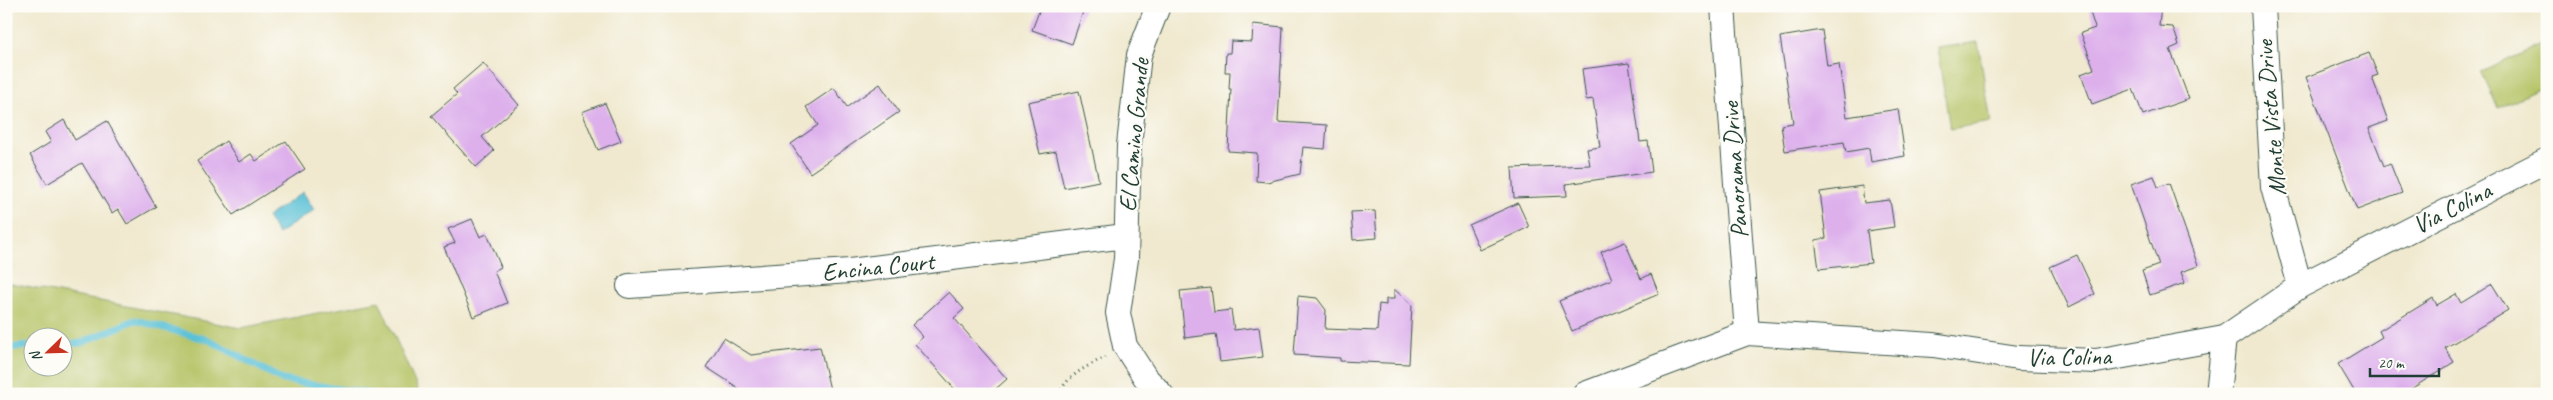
<svg xmlns="http://www.w3.org/2000/svg" width="2553" height="400" font-family="Caveat,sans-serif">
  <rect width="100%" height="100%" fill="#fdfcf7"/>
  <filter id="ink" filterUnits="userSpaceOnUse"><feTurbulence type="fractalNoise" baseFrequency=".02" numOctaves="2"/><feDisplacementMap in="SourceGraphic" scale="10" xChannelSelector="R" yChannelSelector="G"/><feConvolveMatrix kernelMatrix="1 2 1 2 8 2 1 2 1" color-interpolation-filters="sRGB"/></filter>
  <filter id="wash" filterUnits="userSpaceOnUse"><feTurbulence type="fractalNoise" baseFrequency=".0096" numOctaves="4" result="noise"/><feDisplacementMap in="SourceGraphic" scale="20" xChannelSelector="R" yChannelSelector="G"/><feGaussianBlur stdDeviation="1.12" result="paint"/><feColorMatrix in="noise" values="0 0 0 0 0 0 0 0 0 0 0 0 0 0 0 0 0 1.4 0 .05"/><feComposite in="paint" operator="in"/></filter>
  <g filter="url(#wash)">
    <rect width="100%" height="100%" fill="#f0e9cf"/>
    <path fill="#b6c467" stroke="#6a804e" fill-rule="evenodd" d="M1978 42 1991 122 1950 129 1937 48Z
      M2547 42V85L2498 108 2481 72Z
      M6 283 241 328 379 301 420 394H6ZM32 338H62V368H32Z"/>
    <path fill="#58c0d6" stroke="#3c7e85" d="M303 192 314 210 278 234 267 217Z"/>
    <g fill="none" stroke-linecap="round" stroke-linejoin="round">
      <path stroke="#58c0d6" stroke-width="7" d="M62 344 81 343 135 320 209 340 283 380 370 394
        M6 348 32 346"/>
    </g>
    <g id="blocks">
      <path fill="#ddb0ec" d="M1041 6H1085L1072 44 1032 30Z
        M2088 6H2161L2159 26 2173 27 2179 45 2170 49 2189 99 2143 115 2133 89 2092 104 2081 74 2094 69 2081 33 2095 28Z
        M1253 24 1283 27 1278 122 1327 125 1325 149 1303 147 1300 174 1267 182 1256 181 1257 153 1228 151 1231 89H1229L1230 72H1225L1226 53H1230L1231 41 1252 42Z
        M1822 30 1827 66 1839 64 1847 117 1898 109 1905 156 1871 162 1869 148 1846 152 1844 142 1785 151 1781 125 1793 123 1780 37Z
        M2369 53 2378 75 2372 77 2388 121 2369 128 2384 166 2390 163 2402 193 2357 210 2306 77Z
        M483 63 519 105 482 137 494 151 476 167 431 116 457 94 453 89Z
        M1629 63 1640 142 1648 141 1652 172 1566 184 1567 196 1514 198 1512 168 1590 165 1587 149 1600 147 1593 99 1586 100 1582 69Z
        M880 84 899 112 810 173 791 144 818 125 806 107 834 88 847 107Z
        M1079 91 1099 181 1064 188 1056 151 1040 154 1028 102Z
        M605 103 621 141 598 150 582 112Z
        M64 120 75 140 107 121 156 207 127 224 118 209 112 213 82 163 47 184 30 155 51 142 45 132Z
        M226 141 239 162 251 154 256 161 286 141 305 169 233 215 197 161Z
        M2154 176 2158 187 2169 183 2198 266 2181 272 2185 283 2150 295 2142 271 2159 265 2131 184Z
        M1862 186 1864 203 1890 200 1894 227 1867 231 1871 263 1819 269 1815 240 1826 238 1820 192Z
        M1518 203 1529 227 1480 250 1469 225Z
        M1375 211 1377 238 1353 240 1351 212Z
        M472 219 480 237 487 234 501 267 494 271 507 303 473 317 444 247 455 243 448 229Z
        M1625 242 1641 279 1651 274 1659 294 1572 331 1559 301 1612 279 1601 252Z
        M2077 255 2095 294 2069 307 2050 267Z
        M2492 284 2508 310 2445 348 2454 362 2403 394H2356L2338 364 2382 337 2379 331 2433 298 2437 305 2456 294 2461 303Z
        M1211 288 1214 312 1231 310 1234 330 1259 327 1263 357 1220 362 1216 334 1185 338 1180 291Z
        M1394 289 1412 305 1409 364 1340 361V358L1294 355 1298 296 1317 298 1326 310 1325 329 1377 331 1379 304 1386 305V299H1394Z
        M949 292 964 309 954 318 1007 379 990 394H959L915 344 923 337 912 325Z
        M724 338 751 355 820 347 831 394H741L737 387 706 367Z"/>
    </g>
  </g>
  <g filter="url(#ink)">
    <use href="#blocks" fill-opacity="0" stroke="#3e574b" stroke-width="1"/>
    <g fill="none" stroke-linecap="round" stroke-linejoin="round">
      <g stroke="#3e574b" stroke-width="26">
        <path id="minor" d="M1158 6 1139 55 1129 145 1126 259 1118 313 1125 346 1145 377 1161 394
          M1723 6 1747 333
          M2263 6 2273 187 2300 286
          M629 286 850 271 1125 236
          M1585 394 1747 333 1933 345 2018 358 2096 361 2224 338 2300 286 2547 160
          M2218 394 2224 338"/>
      </g>
      <path stroke="#3e574b" stroke-width="3" stroke-dasharray="1 4" stroke-linecap="butt" d="M1059 394C1067 375 1088 366 1105 357"/>
      <use href="#minor" stroke="#fff" stroke-width="24"/>
    </g>
  </g>
  <g text-anchor="middle" dominant-baseline="central" stroke-width="4.5" stroke-linejoin="round" paint-order="stroke">
    <g font-size="25" fill="#1f3d34" stroke="#fdfcf7">
      <text transform="translate(2271 118) rotate(-95)">Monte Vista Drive</text>
      <text transform="translate(1134 135) rotate(-85)">El Camino Grande</text>
      <text transform="translate(1735 170) rotate(-94)">Panorama Drive</text>
      <text transform="translate(2452 208) rotate(-27)">Via Colina</text>
      <text transform="translate(878 267) rotate(-6)">Encina Court</text>
      <text transform="translate(2069 357) rotate(-1)">Via Colina</text>
    </g>
  </g>
  <rect width="2553" height="400" fill="none" stroke="#fdfcf7" stroke-width="25"/>
  <g transform="translate(48 352) rotate(247)"><circle r="24" fill="#fdfcf7" stroke="#a4b0a9"/>
  <path d="M0-4L9 19L0 12L-9 19Z" fill="#c8321e"/>
  <text y="-8" font-size="14" font-weight="bold" text-anchor="middle" fill="#1f3d34">N</text>
  </g>
  <path d="M2370 368v8h69v-8" fill="none" stroke="#1f3d34" stroke-width="2.5"/>
  <text x="2378" y="368" font-size="15" fill="#1f3d34" stroke="#fdfcf7" stroke-width="4" paint-order="stroke">20 m</text>
</svg>
